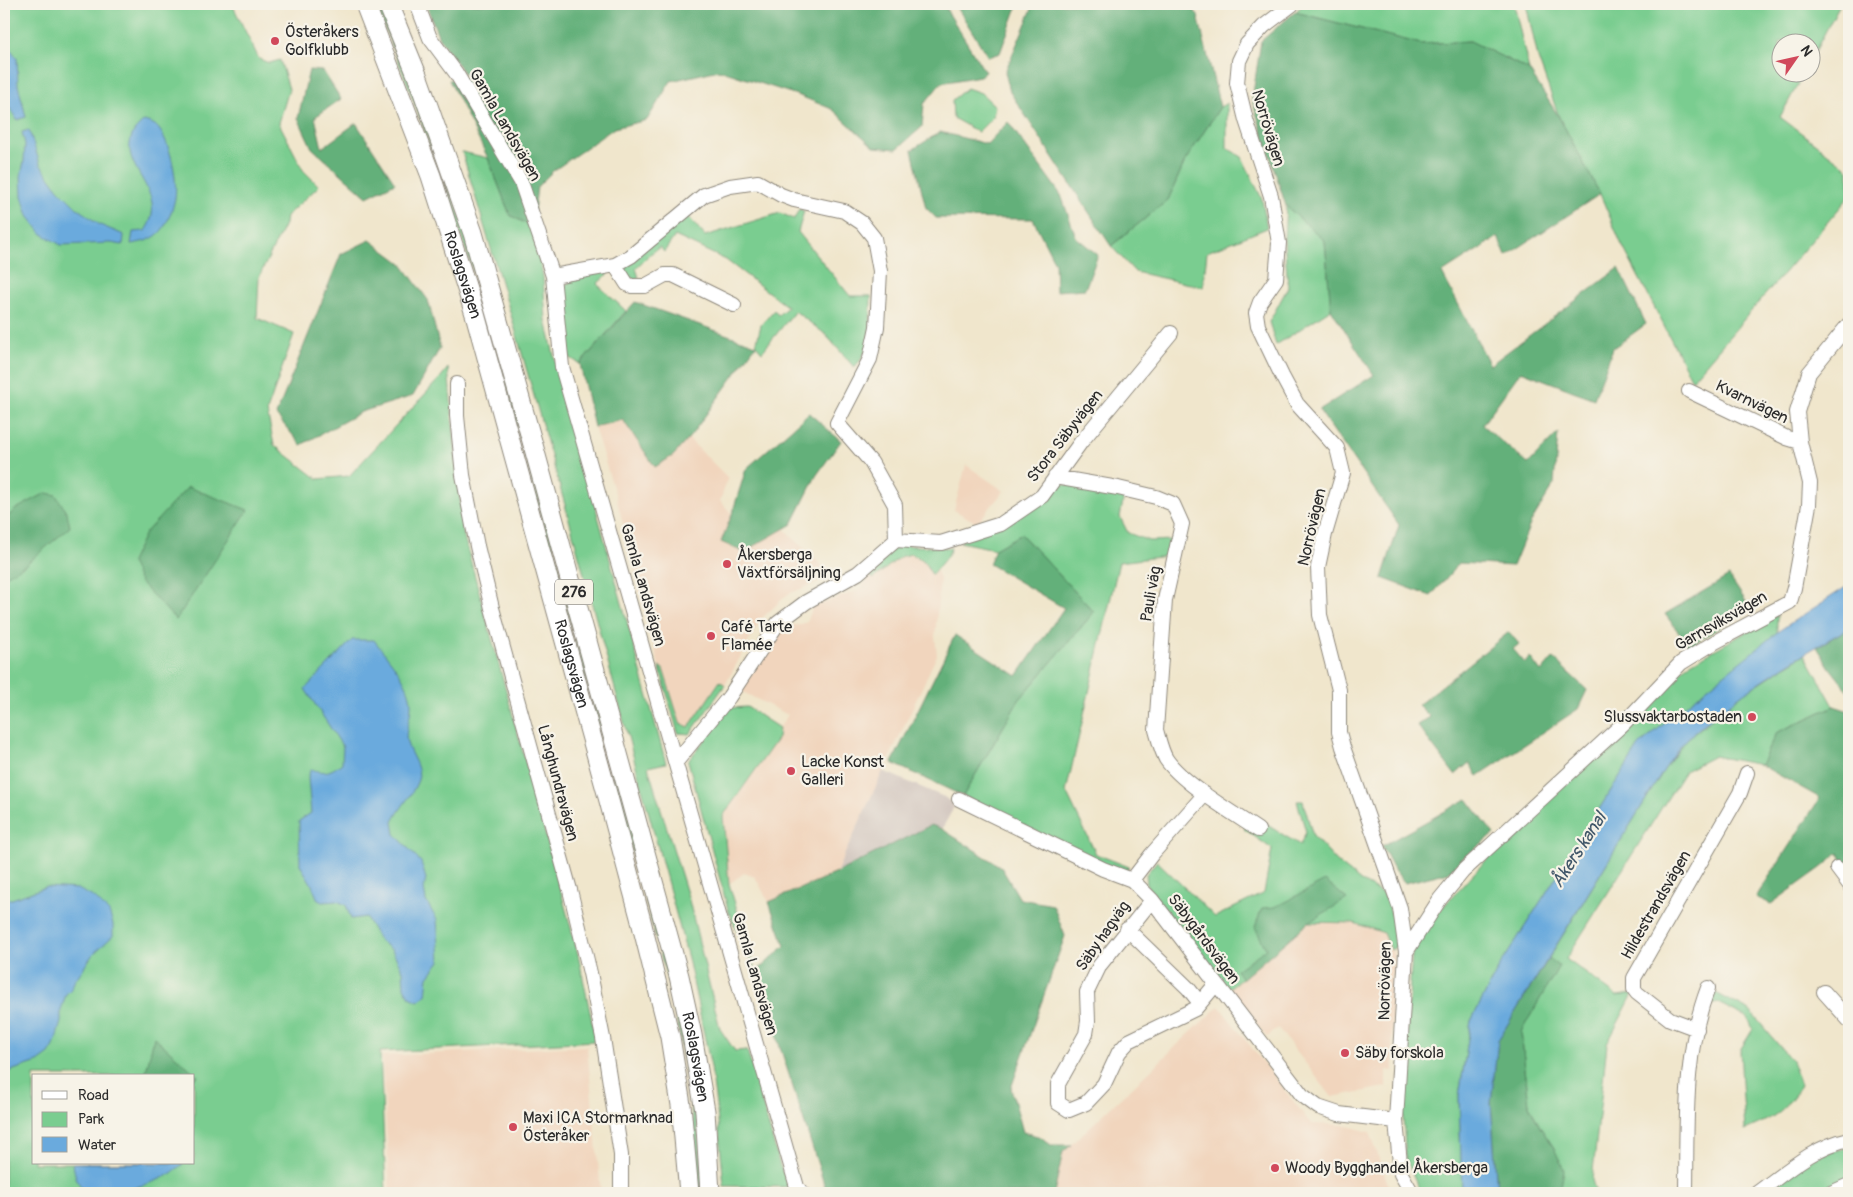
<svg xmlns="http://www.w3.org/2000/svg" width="1853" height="1197" font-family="Pangolin,sans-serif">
  <rect width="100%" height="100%" fill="#f7f3e8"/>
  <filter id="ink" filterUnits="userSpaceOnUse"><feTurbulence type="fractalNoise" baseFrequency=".02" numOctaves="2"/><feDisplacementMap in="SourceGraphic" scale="10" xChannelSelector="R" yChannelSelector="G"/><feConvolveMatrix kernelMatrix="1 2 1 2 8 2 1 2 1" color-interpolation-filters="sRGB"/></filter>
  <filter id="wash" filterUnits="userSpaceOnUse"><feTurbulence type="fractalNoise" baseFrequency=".0096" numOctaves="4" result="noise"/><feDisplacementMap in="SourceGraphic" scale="20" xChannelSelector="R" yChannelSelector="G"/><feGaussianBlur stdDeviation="1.12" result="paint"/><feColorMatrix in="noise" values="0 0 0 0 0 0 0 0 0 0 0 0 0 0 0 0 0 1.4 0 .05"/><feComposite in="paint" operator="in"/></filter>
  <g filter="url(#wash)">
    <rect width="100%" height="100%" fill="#f0e6cc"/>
    <path fill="#f1d5bd" d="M623 420 674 455 688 438 728 478 720 501 732 514 721 542 743 551 783 528 833 576 788 594 761 619 725 685 719 681 689 728 680 723 663 669 659 666 616 496 594 427Z
      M966 465 1004 491 977 523 954 510Z
      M903 548 932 559 940 579 935 637 937 655 836 873 769 902 755 877 744 873 729 884 723 816 778 738 779 728 788 715 741 691 782 625H799L807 622 813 607 859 590 891 551Z
      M1309 922 1354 923 1384 933 1394 955 1391 987 1393 1071 1386 1070V1087L1332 1097 1278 1028 1267 1037 1229 989Z
      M1219 1006 1311 1124 1343 1125 1370 1132 1391 1193H1054L1063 1152Z
      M587 1046 601 1193H390L382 1056Z"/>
    <path fill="#cec1ba" d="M883 771 944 797 955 805 942 829 931 825 836 873Z"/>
    <path fill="#7acd90" stroke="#527c5e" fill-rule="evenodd" d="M4 4H232L259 59 269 63 280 60 289 89 279 123 303 170 319 186 286 216 285 224 259 277 257 318 294 334 267 411 274 445 318 479 349 476 440 378 448 368 463 533 578 954 596 1041 380 1052 386 1193H4ZM34 1076H194V1163H34Z
      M375 4H381L466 232 660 929 692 1076 705 1193H699C695 1123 685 1053 669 985L483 301 446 189 409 88Z
      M1304 4H1514L1529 70 1470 41 1421 44 1295 12Z
      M1526 4H1840L1811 59 1810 42H1780V72L1804 73 1780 117 1849 169V197L1692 380 1621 243 1600 194 1559 117 1538 58Z
      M967 88 981 93 995 106 993 117 978 132 953 118 952 100Z
      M1227 103V148L1242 157 1262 199 1267 228 1207 252 1203 287 1135 272 1111 246 1168 200 1185 161 1220 107Z
      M462 152 488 158 510 215 532 227 543 276 546 320 555 360 666 763 648 767 689 900 720 1029 735 1051 747 1050 780 1166 790 1187 724 1186 718 1121 711 1067 688 958 567 512 513 322Z
      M1286 206 1325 241 1331 309 1276 345 1269 322 1288 287 1284 238Z
      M799 209 804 211 798 232 850 296H871C870 320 874 350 854 367L825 334 795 311 762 352 756 345 761 325 774 310 778 315 788 307 726 260 675 236 664 252 660 247 649 255 636 268 639 278 631 281 620 267 687 215 705 236 780 213 794 219Z
      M605 271 608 274 597 284 626 311 580 364 569 357 560 289 572 280Z
      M1058 483 1124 496 1120 517 1128 533 1149 541 1173 540 1167 556 1119 562 1066 792 1096 854 1129 867 1123 873 963 796 1019 700 1094 612 1021 534 995 549 960 542Z
      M900 545 951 548 948 555 932 575 923 560 911 554 900 557 873 579 871 576 891 551Z
      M1777 615V633L1676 713 1639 746 1498 969 1471 1021 1459 1096 1462 1193H1421L1406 1159 1402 1103 1412 954 1429 922 1489 857 1687 665Z
      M1805 654 1834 706 1776 733 1761 765 1714 756 1685 771 1566 959 1617 996 1633 994 1607 1044 1592 1180 1596 1193H1558L1560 1192 1554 1148 1540 1127 1529 1105 1521 1032 1558 966 1549 958 1664 770 1686 740 1744 693Z
      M659 666 663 669 680 723 689 727 720 681 725 685 690 734 678 733Z
      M747 707 779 728 778 738 723 816 729 884 756 972 729 913 688 761 730 708Z
      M1297 801H1303L1313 836 1337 862 1362 882 1385 895 1392 916 1397 946 1391 950 1384 933 1354 923 1309 922 1229 989 1147 886 1146 874 1157 861 1215 917 1264 893 1272 849 1244 829 1254 817 1300 845 1306 832Z
      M1716 993 1750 1011 1792 1061 1801 1085C1783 1113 1775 1117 1745 1130L1740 1050 1753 1029 1748 1018 1718 1003 1710 1005Z
      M1849 1147V1177L1814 1193H1765L1814 1157Z"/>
    <path fill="#63b07a" stroke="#476e52" d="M426 4H943L985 72 980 76 941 83 924 104 922 127 897 149 874 147 832 109 800 96 719 70 671 81 647 120 614 128 553 171 537 187 532 227 510 215 488 158 449 80 467 78 439 38Z
      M955 4H1018L1000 53 988 57Z
      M1034 4H1190L1198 16 1220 107 1185 161 1168 200 1111 246 1010 92 1005 72Z
      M1295 12 1421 44 1470 41 1529 70 1559 117 1600 194 1506 256 1498 237 1442 273 1490 365 1619 268 1646 324 1613 348 1594 399 1521 371 1482 425 1528 464 1558 433 1554 484 1531 522 1513 566 1459 563 1431 596 1382 578 1399 525 1319 410 1374 375 1331 309 1325 241 1286 206 1252 100 1261 41Z
      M309 70 323 71 341 99 315 117 322 148 356 123 395 183 367 197 312 148 298 118Z
      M1008 122 1061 195 1076 237 1098 255 1085 289 1056 291 1055 263 1033 219 936 218 926 208 912 150 940 132 987 144Z
      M370 240 401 263 428 300 440 348 413 396 361 412 301 445 276 415 341 254Z
      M635 302 756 345 692 434 674 455 655 467 623 420 594 427 580 364Z
      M809 413 841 441 816 476 792 524 743 552 721 542 732 514 746 469Z
      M188 487 248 510 176 620 140 582 131 562 145 533Z
      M46 493 56 495 67 513 70 527 25 565 4 577V520L16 509Z
      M1021 534 1094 612 1019 700 963 796 892 763 955 635 1017 676 1064 608 989 564 995 549Z
      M1729 576 1751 609 1689 646 1665 614Z
      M1849 628V692L1830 668 1817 647Z
      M1509 632 1519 644 1513 649 1525 663 1530 657 1541 672 1553 658 1587 690 1578 709 1478 776 1469 763 1455 775 1417 725 1430 717 1418 705Z
      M1834 706 1849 711V860L1845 868 1839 853 1821 868 1771 904 1756 897 1820 798 1761 765 1776 733Z
      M1467 799 1494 834 1463 858 1449 872 1405 883 1395 871 1382 846Z
      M931 825 942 829 1001 867 1020 899 1053 905 1065 936 1011 1088 1023 1132 1041 1137 1051 1145H1071L1063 1152 1054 1193H827L756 972 785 946 769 902 836 873Z
      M1325 881 1347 899 1309 922 1242 979 1236 970 1266 949 1255 927 1262 908 1275 907Z
      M1549 958 1559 966 1521 1032 1529 1105 1540 1127 1554 1148 1564 1170 1560 1192 1558 1193H1497L1491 1102 1498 1040Z
      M154 1037 198 1076 194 1079V1076H145Z"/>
    <path fill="#6aaadd" stroke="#4a6a84" d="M4 40 17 58 18 85 26 117 17 120 9 107 4 103Z
      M144 121C147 122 152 123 155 125 170 137 178 180 175 198 173 209 168 222 162 230 154 240 143 242 131 244L133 232 145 231C172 191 116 168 133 133 135 129 140 125 144 121Z
      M29 130 40 164 58 189 77 208 100 225 124 235 123 245 111 243 61 245 42 234 28 216 22 196 21 176 24 161 25 144 22 132Z
      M1849 585V628C1792 660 1735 695 1687 739 1678 748 1671 760 1664 770L1498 1040 1491 1102 1497 1193H1462L1459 1096 1471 1021 1498 969 1639 746 1676 713 1780 630Z
      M352 640H374C387 657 412 683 411 706 411 719 404 730 407 743 410 755 422 768 418 780 412 796 400 807 393 822L395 834 421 862 426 879 424 889 426 901 437 920 440 961 428 977 426 995 418 1001 410 997 404 987 403 971 392 950 379 940 366 917 351 919 346 905 337 901 322 902 318 900 311 883 300 865 299 821 311 813 308 777 311 769C325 774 331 772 342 763L343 747 305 689Z
      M46 887 78 889 95 898 109 912 113 924V936L93 954 74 982 71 989 66 994 61 1010V1022L54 1046 49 1054 38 1062 4 1073V899H12Z
      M73 1163H184C179 1167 174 1172 168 1175 154 1184 105 1197 89 1193 78 1189 74 1173 73 1163Z"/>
  </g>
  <g filter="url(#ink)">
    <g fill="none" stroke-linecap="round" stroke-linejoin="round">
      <g stroke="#8e887c" stroke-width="16">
        <path id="minor" d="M417 4 430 38 456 73 521 182 553 276 562 367 797 1187 802 1193
          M1293 4 1264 26 1247 44 1239 61 1237 83 1246 120 1271 196 1279 243 1276 279 1260 302 1256 313 1258 326 1282 376 1297 404 1337 448 1343 473 1325 534 1318 567 1320 615 1339 690V732L1343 747 1400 908 1406 952 1396 1121 1401 1174 1412 1193
          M615 265 627 284 632 286H645L665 275H673L734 305
          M553 276 615 265 631 256 704 195 730 186 758 182 781 195 794 200 844 211 862 223 874 238 880 271 877 327 870 359 837 423 871 462 895 505 896 540
          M457 384V416L463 475 477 546 492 608 570 890 590 973 603 1038 621 1155V1193
          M1689 391 1787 438 1800 442
          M1055 477 1118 488 1156 497 1173 504 1182 524 1165 600 1156 730C1159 740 1161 750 1166 759 1182 783 1233 813 1258 830
          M676 762 729 697 778 623 806 602 858 573 896 540 941 543 1001 524 1042 496 1081 442 1171 333
          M959 799 1103 869 1132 880 1152 900 1302 1095 1318 1107 1339 1114 1396 1121
          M1837 868 1849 884
          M1132 880 1152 854 1205 794
          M1152 900 1100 965 1087 992 1088 1021 1086 1034 1058 1084V1103L1069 1110 1086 1103 1104 1084 1119 1052 1129 1041 1195 1009 1216 984
          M1127 929 1188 988 1200 1003
          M1406 952 1440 899 1463 871 1625 722 1681 663 1715 642 1790 602 1794 588 1809 505 1810 483 1800 442 1797 412 1809 373 1849 324
          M1824 992 1849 1020
          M1697 1029 1670 1019 1637 993 1634 989V978L1740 793 1747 773
          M1686 1193C1687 1125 1683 1053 1708 988
          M1757 1193C1786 1172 1813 1147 1849 1139
          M1831 1193 1849 1185"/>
      </g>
      <g stroke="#8e887c" stroke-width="21">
        <g id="major">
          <path id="s1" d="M365 4 431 176 475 314 608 797 640 917 670 1037 681 1105 689 1193"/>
          <path id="s2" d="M388 4 417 75 473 233 532 441 679 976 692 1035 705 1111 710 1193"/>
        </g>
      </g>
      <use href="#minor" stroke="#fff" stroke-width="14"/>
      <use href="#major" stroke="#fff" stroke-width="19"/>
    </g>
  </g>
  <g fill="#d1495b" stroke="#f7f3e8" stroke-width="2">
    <circle cx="275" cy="41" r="5"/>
    <circle cx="727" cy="564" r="5"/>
    <circle cx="711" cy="636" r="5"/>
    <circle cx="1752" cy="717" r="5"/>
    <circle cx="791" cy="771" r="5"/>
    <circle cx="1345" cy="1053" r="5"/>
    <circle cx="513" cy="1127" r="5"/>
    <circle cx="1275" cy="1168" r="5"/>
  </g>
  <g text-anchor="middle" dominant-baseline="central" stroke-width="4.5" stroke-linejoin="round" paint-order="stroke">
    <rect fill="#f7f3e8" stroke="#686764" stroke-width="1" x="555" y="579.5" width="38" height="25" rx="4"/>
    <g font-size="15" font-weight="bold" fill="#2b2b2b">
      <text x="574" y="592">276</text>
    </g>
    <g font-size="16" fill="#2b2b2b" stroke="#f7f3e8" text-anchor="start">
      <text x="285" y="32">Österåkers<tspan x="285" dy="18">Golfklubb</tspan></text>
      <text x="737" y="555">Åkersberga<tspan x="737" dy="18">Växtförsäljning</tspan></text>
      <text x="721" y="627">Café Tarte<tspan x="721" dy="18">Flamée</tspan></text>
      <text x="1742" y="717" text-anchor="end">Slussvaktarbostaden</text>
      <text x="801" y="762">Lacke Konst<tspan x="801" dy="18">Galleri</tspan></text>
      <text x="1355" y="1053">Säby forskola</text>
      <text x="523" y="1118">Maxi ICA Stormarknad<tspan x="523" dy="18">Österåker</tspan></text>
      <text x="1285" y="1168">Woody Bygghandel Åkersberga</text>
    </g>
    <g font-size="16" fill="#2b2b2b" stroke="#f7f3e8">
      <text transform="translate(505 125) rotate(60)">Gamla Landsvägen</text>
      <text transform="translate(1268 128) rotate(73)">Norrövägen</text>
      <text stroke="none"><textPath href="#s1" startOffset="288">Roslagsvägen</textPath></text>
      <text transform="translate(1752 402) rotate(26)">Kvarnvägen</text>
      <text transform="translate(1065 436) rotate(-52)">Stora Säbyvägen</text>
      <text transform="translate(1312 527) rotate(-77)">Norrövägen</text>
      <text transform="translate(643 585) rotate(74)">Gamla Landsvägen</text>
      <text transform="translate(1151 594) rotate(-80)">Pauli väg</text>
      <text transform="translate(1721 621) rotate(-30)">Garnsviksvägen</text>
      <text stroke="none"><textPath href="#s1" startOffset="692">Roslagsvägen</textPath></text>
      <text transform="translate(558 783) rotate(75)">Långhundravägen</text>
      <text transform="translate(1656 905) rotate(-60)">Hildestrandsvägen</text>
      <text transform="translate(1103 936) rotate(-55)">Säby hagväg</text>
      <text transform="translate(1204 939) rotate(53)">Säbygårdsvägen</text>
      <text transform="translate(755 974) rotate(74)">Gamla Landsvägen</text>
      <text transform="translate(1385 981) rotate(-89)">Norrövägen</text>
      <text stroke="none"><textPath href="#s2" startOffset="1098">Roslagsvägen</textPath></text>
    </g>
    <g font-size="18" font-style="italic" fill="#415769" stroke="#f7f3e8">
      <text transform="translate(1579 850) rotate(-57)">Åkers kanal</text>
    </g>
  </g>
  <rect width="1853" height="1197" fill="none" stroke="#f7f3e8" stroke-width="20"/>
  <rect x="32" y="1074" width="162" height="90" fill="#f7f3e8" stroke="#a5a39c"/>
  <rect x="42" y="1091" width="25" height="8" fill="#ffffff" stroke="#a5a39c"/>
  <text x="78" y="1100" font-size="15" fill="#2b2b2b">Road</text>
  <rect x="42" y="1112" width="25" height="15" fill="#7acd90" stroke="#a5a39c"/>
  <text x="78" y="1124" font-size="15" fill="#2b2b2b">Park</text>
  <rect x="42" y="1137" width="25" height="15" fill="#6aaadd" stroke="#a5a39c"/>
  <text x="78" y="1150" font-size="15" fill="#2b2b2b">Water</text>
  <g transform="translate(1796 58) rotate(56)"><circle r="24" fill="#f7f3e8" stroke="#a5a39c"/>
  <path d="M0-4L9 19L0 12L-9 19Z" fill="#d1495b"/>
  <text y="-8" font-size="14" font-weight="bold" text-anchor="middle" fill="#2b2b2b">N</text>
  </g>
</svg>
